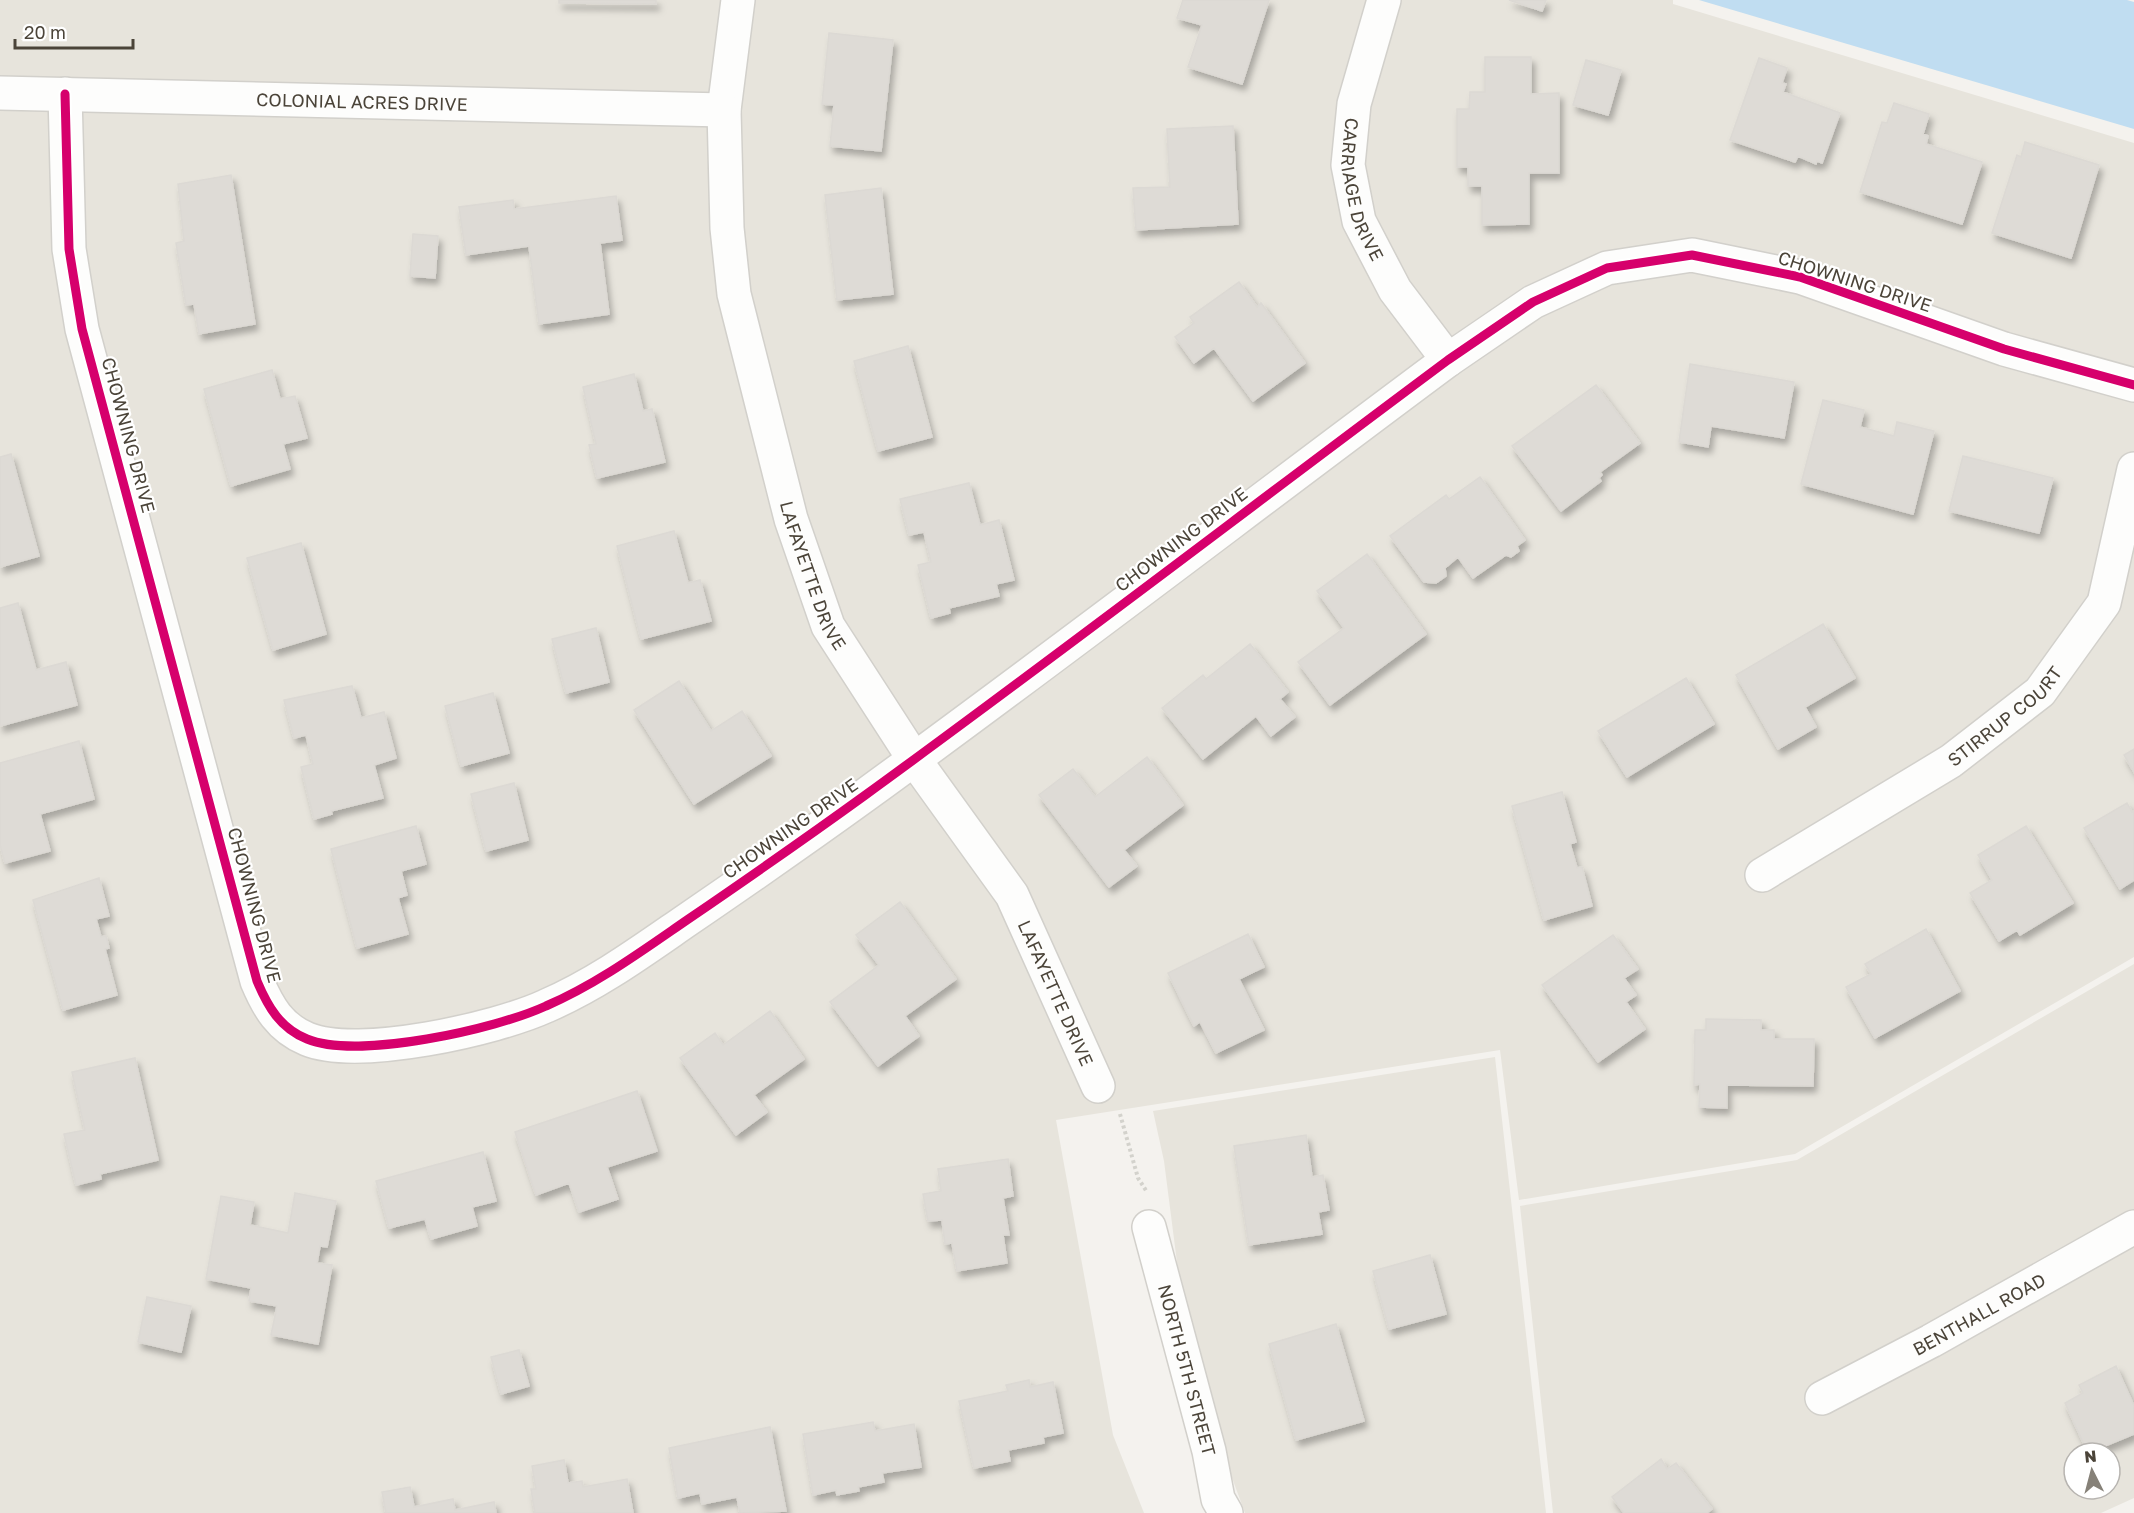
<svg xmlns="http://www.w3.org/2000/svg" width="2134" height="1513" font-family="'Golos Text',sans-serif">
  <defs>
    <filter id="shadow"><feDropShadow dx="3.5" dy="6" stdDeviation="3" flood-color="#0004"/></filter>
  </defs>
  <rect width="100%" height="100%" fill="#f4f2ee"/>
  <path fill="#e7e4dc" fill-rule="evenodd" d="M0 0H1673V4L2134 143V957L1795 1154 1519 1200 1500 1050 1056 1120 1113 1435 1144 1513H0Z
    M2134 964V1498L2101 1513H1553L1520 1206 1797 1160ZM2074 1453H2110V1489H2074Z
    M1495 1057 1546 1513H1245L1203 1399 1183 1309 1164 1161 1153 1111Z"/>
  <path fill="#c0ddf1" d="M1699 0H2127L2134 2V129Z"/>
  <path fill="#dedbd6" stroke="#dcd9d4" stroke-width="1.5" filter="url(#shadow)" d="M559 0H656V4L559 3Z
    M1183 0H1269L1242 84 1188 67 1202 25 1177 18Z
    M1509 0H1546L1542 11Z
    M829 33 893 40 881 151 830 146 834 105 822 104Z
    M1485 57H1531V94L1559 93V173H1529V224L1482 225V186H1468V167H1457V109H1469L1470 92H1485Z
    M1759 58 1787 68 1782 83 1786 84 1783 92 1840 113 1822 163 1817 161 1816 164 1798 156 1795 162 1730 140Z
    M1586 60 1621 70 1608 115 1573 105Z
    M1894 103 1929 114 1923 134 1928 136 1926 144 1982 162 1962 224 1860 192 1882 122 1887 123Z
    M1233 126 1238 224 1136 230 1133 188 1170 187 1167 129Z
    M2025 142 2099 165 2071 258 1992 233 2017 155 2021 157Z
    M231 175 255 324 199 334 194 304 186 305 176 243 184 241 178 184Z
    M881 188 893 294 837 300 825 195Z
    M616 196 622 240 600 243 609 314 539 324 529 246 466 255 459 207 513 200 514 209Z
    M413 234 438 236 435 278 410 276Z
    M1239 282 1257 307 1261 303 1305 363 1253 401 1214 348 1194 363 1175 337 1194 323 1190 317Z
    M908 346 932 437 878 451 854 361Z
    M1690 364 1794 382 1784 438 1711 426 1708 447 1679 442Z
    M272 370 280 399 295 396 307 438 283 444 290 469 231 486 204 389Z
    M634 374 643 411 652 409 665 462 597 478 589 445 596 444 583 387Z
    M1596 385 1640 443 1600 472 1602 475 1599 478 1601 481 1561 511 1512 446Z
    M1823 400 1864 410 1860 427 1894 436 1897 422 1934 431 1913 514 1801 484Z
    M11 454 39 556 0 567V457Z
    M1963 456 2053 478 2039 533 1949 511Z
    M1480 477 1525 540 1517 546 1519 551 1511 557 1506 555 1473 578 1458 557 1445 568 1446 576 1436 583 1424 582 1390 536 1446 495 1449 499Z
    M969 483 980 525 999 520 1014 580 996 584 999 596 949 608 950 613 931 618 918 565 931 562 924 532 909 535 900 499Z
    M674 531 688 583 700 580 711 621 641 639 617 546Z
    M301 543 326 634 273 650 247 558Z
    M1367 554 1426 634 1330 705 1298 662 1344 628 1317 591Z
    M18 603 36 670 66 662 77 705 0 726V608Z
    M1823 624 1855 678 1805 707 1816 727 1778 749 1736 675Z
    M596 628 609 682 566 693 552 639Z
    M1250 644 1288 692 1280 699 1295 717 1271 736 1256 716 1203 759 1162 708 1203 675 1206 679Z
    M1686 678 1714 724 1627 777 1598 731Z
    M679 681 711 731 742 711 771 756 694 804 634 710Z
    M352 686 361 718 384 712 396 758 374 765 383 798 331 811 332 814 314 819 301 767 313 764 306 735 294 738 284 700Z
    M493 693 509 753 461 766 445 706Z
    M79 741 94 799 40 814 50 851 5 863 0 845V763Z
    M2134 749V772L2124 755Z
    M1147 757 1183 805 1124 850 1137 866 1109 887 1039 795 1073 769 1095 797Z
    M514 783 528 840 486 851 471 794Z
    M1562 792 1576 842 1570 844 1577 868 1582 867 1592 906 1544 920 1512 806Z
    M2127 803 2132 812 2134 811V880L2120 889 2084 828Z
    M416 826 426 864 401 871 407 895 398 898 408 934 357 948 331 849Z
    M2026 826 2073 903 2020 935 2017 930 1999 941 1970 893 1992 880 1978 855Z
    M99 878 109 916 96 919 101 937 106 936 109 948 105 949 117 995 63 1010 33 900Z
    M900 902 956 979 905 1016 919 1036 878 1066 830 1002 879 965 856 935Z
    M1926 929 1960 991 1875 1038 1846 987 1871 974 1865 964Z
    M1248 934 1264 967 1239 979 1264 1030 1216 1053 1200 1022 1194 1026 1168 973Z
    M1613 935 1638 969 1624 978 1636 995 1626 1002 1645 1029 1598 1062 1542 985Z
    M770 1011 804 1059 754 1095 767 1112 736 1135 680 1058 715 1033 723 1045Z
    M1706 1019 1761 1020V1030H1774V1039H1814L1813 1086 1727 1085V1108L1699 1107 1700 1084 1694 1085 1695 1030H1706Z
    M135 1058 158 1160 100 1174 101 1179 76 1185 64 1134 85 1130 72 1072Z
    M637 1091 657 1151 607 1167 618 1199 579 1212 569 1183 536 1195 515 1132Z
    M1306 1135 1312 1177 1323 1175 1329 1210 1318 1212 1322 1234 1249 1245 1234 1146Z
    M483 1152 496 1201 472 1207 477 1226 431 1239 425 1219 389 1228 376 1181Z
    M1008 1159 1013 1196 1003 1198 1009 1235H1003L1007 1263 957 1271 952 1243 945 1244 942 1220 928 1221 923 1194 941 1191 938 1169Z
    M295 1193 336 1201 327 1247 320 1246 317 1263 332 1265 318 1344 271 1335 277 1306 249 1301 251 1288 206 1279 221 1196 254 1202 250 1225 288 1233Z
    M1430 1255 1446 1314 1389 1329 1373 1271Z
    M147 1297 191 1306 181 1352 138 1342Z
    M1336 1324 1364 1421 1296 1440 1269 1344Z
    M519 1350 529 1386 501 1394 491 1357Z
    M2116 1366 2134 1406V1434L2088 1453 2065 1403 2083 1393 2079 1385Z
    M1029 1380 1030 1387 1053 1382 1063 1433 1043 1437 1044 1443 1008 1450 1010 1461 974 1468 959 1401 1008 1391 1006 1385Z
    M873 1422 875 1431 914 1424 921 1467 882 1473 884 1482 858 1487 859 1491 837 1495 836 1490 813 1495 803 1434Z
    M770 1427 786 1511 740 1513 737 1497 702 1504 700 1493 678 1498 669 1448Z
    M1661 1459 1667 1469 1676 1463 1712 1509 1707 1513H1624L1612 1497Z
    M564 1460 568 1483 582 1481 583 1487 627 1479 633 1513H535L531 1489H536L532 1466Z
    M410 1487 414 1507 453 1499 455 1510 494 1502 496 1513H386L382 1492Z"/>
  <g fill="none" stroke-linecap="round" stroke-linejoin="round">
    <g stroke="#d2d0cb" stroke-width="36">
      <g id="minor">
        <path id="s1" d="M738 0 724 110 727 228 734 294 791 519 828 626 914 759 1012 895 1098 1086"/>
        <path id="s2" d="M1384 0 1354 104 1348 165 1359 221 1395 290 1448 360"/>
        <path id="s3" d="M0 93 724 110"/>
        <path d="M65 94 69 249 82 329 257 981C268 1007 280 1028 307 1039 358 1060 496 1029 546 1006 597 984 642 951 687 920 747 879 806 838 864 796 1061 653 1253 505 1448 360L1533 302 1607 268 1692 255 1800 277 2004 349 2134 385"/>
        <path id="s4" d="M1762 875 1951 761 2040 692 2104 603 2134 469"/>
        <path id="s5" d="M1149 1227 1209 1451 1218 1499 1226 1513"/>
        <path id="s6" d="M1822 1398 1931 1341 2134 1227"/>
      </g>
    </g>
    <path stroke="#d3d2cc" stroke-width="4" stroke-dasharray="3 3" stroke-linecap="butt" d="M1120 1114 1138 1178 1147 1192"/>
    <use href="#minor" stroke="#fdfdfc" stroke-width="33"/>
    <g stroke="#fff" stroke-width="13">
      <path id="cycleway" d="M65 94 69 249 82 329 257 981C268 1007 280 1028 307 1039 358 1060 496 1029 546 1006 597 984 642 951 687 920 747 879 806 838 864 796 1061 653 1253 505 1448 360L1533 302 1607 268 1692 255 1800 277 2004 349 2134 385"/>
    </g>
    <use href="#cycleway" stroke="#d6006c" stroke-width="9"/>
  </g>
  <g text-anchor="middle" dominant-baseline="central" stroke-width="4.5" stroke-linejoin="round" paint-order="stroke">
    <g font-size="18" fill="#4b4439" stroke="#fff">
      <text stroke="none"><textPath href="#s3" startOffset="362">COLONIAL ACRES DRIVE</textPath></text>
      <text stroke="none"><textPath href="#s2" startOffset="196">CARRIAGE DRIVE</textPath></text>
      <text transform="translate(1855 281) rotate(18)">CHOWNING DRIVE</text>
      <text transform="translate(129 435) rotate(75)">CHOWNING DRIVE</text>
      <text transform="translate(1181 539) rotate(-37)">CHOWNING DRIVE</text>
      <text stroke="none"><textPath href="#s1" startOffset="588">LAFAYETTE DRIVE</textPath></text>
      <text stroke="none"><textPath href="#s4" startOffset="291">STIRRUP COURT</textPath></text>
      <text transform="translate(790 828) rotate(-35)">CHOWNING DRIVE</text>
      <text transform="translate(255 905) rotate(75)">CHOWNING DRIVE</text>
      <text stroke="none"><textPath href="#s1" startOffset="1074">LAFAYETTE DRIVE</textPath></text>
      <text stroke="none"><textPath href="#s6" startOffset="178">BENTHALL ROAD</textPath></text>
      <text stroke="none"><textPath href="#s5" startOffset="148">NORTH 5TH STREET</textPath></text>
    </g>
  </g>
  <g transform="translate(2092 1471) rotate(354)"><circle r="28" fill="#ffffff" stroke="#b7b4b0" stroke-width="1.5"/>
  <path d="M0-4.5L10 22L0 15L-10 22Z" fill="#868178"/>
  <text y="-9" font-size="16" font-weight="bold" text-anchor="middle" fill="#4b4439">N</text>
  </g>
  <path d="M15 39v9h118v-9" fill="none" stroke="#4b4439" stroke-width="3"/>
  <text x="24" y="39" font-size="18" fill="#4b4439" stroke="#ffffff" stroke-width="4.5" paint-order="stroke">20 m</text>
</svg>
